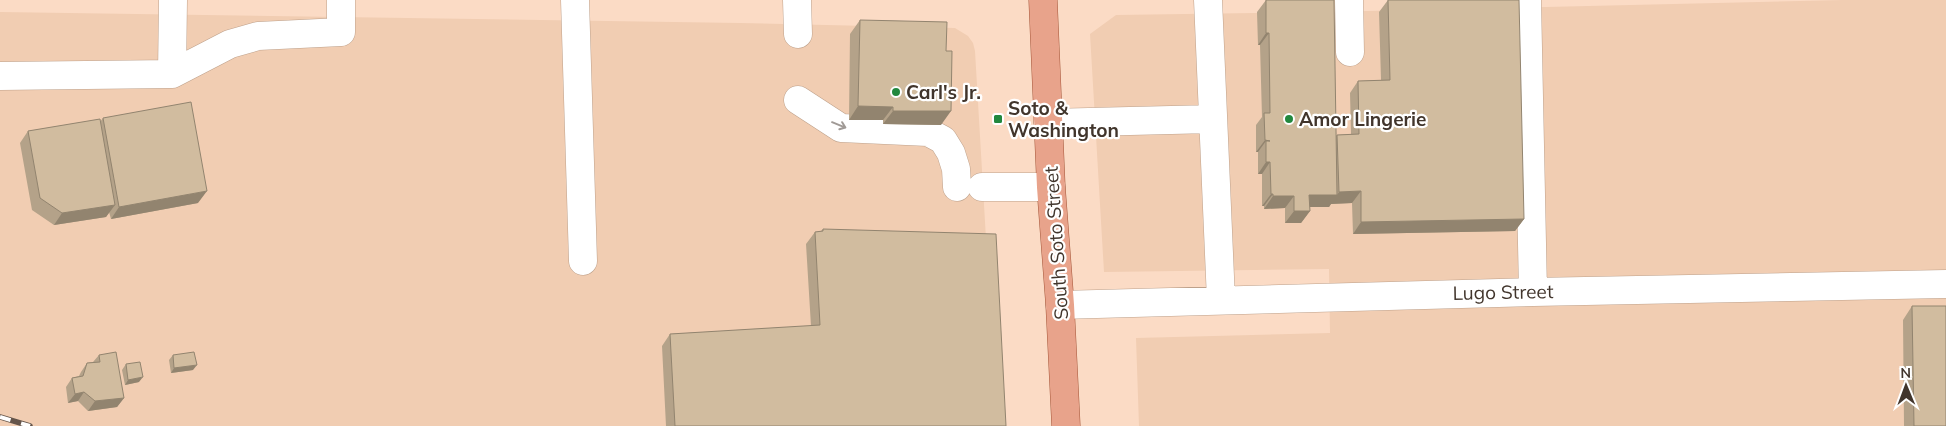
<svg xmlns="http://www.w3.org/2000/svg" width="1946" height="426" font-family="Mulish,sans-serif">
  <rect width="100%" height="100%" fill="#fbdbc5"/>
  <path fill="#f1cdb2" d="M1843 0H1946V426H1139L1136 338 1330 333 1329 269 1104 272 1090 34 1116 15 1325 12Z
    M0 12 740 23 955 28 968 36 973 43 975 51 997 426H0Z"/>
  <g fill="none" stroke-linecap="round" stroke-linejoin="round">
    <g stroke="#bea18b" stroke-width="29">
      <path id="minor" d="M575 0 583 261
        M797 0 798 34
        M1208 0 1221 300
        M1349 0 1350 52
        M1527 0 1533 292
        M172 74 173 0
        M0 76 172 74 230 44 258 36 341 32V0
        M798 100 841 128 928 132 943 140 951 153 956 169 957 187
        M1048 123 1212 119
        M982 187H1051
        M1060 305 1533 292 1946 284"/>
    </g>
    <g stroke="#a45538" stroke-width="29">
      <path id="major" d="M1043 0 1051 187 1060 305 1066 426"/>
    </g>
    <use href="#minor" stroke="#fff" stroke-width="28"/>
    <use href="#major" stroke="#e8a38b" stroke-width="28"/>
    <g stroke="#65554a" stroke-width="5.5">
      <path id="rail" d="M0 417 30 426"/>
    </g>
    <use href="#rail" stroke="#fff" stroke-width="4" stroke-dasharray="11" stroke-linecap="butt"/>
  </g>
  <path fill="#b4a289" d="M1266 0 1336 136 1337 135 1351 134 1350 93 1358 81 1381 80 1379 12 1388 0 1524 219 1515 231 1353 234 1352 203 1331 204 1329 207H1310V211L1301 223H1285V208L1264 209V206H1262V174H1258V152H1256V125L1262 117 1260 45H1258L1257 12Z
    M860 20 941 125 883 124V120H849L850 34Z
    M103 118 198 203 111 219 109 212 106 217 54 225 32 210 20 143 28 131 100 122Z
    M823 229 1006 426H666L662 346 670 334 811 326 806 244 815 232 821 231Z
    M1912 306 1946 426H1904L1903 320Z
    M99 355 124 398 117 407 88 411 78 401 68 403 66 387 72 378 79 376 81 372 87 363 93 362Z
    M173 355 193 370 171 373 169 360Z
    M126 364 139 382 125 385 122 370Z"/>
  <path fill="#92846f" d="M1266 33H1269L1260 45H1258Z
    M858 106 893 107 883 120H849Z
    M893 111H951L941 125 883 124Z
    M1265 140 1270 141H1266L1258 152H1256Z
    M1266 162H1270L1262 174H1258Z
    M207 191 198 203 111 219 119 207Z
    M1361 191 1352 203 1331 204 1329 207H1301L1309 195H1337L1339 192Z
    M1271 194H1273L1264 206H1262Z
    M1273 196H1294L1285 208 1264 209Z
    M115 205 106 217 54 225 62 213Z
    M1294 211H1310L1301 223H1285Z
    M1524 219 1515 231 1353 234 1361 222Z
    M197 365 193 370 171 373 174 368Z
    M143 377 139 382 125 385 128 380Z
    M84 392 78 401 68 403 75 394Z
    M124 398 117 407 88 411 95 401Z"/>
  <path fill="#d1bc9f" stroke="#92846f" d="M1266 0H1334L1337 195H1309L1310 211H1294V196H1273V194H1271L1270 162H1266V141H1270L1265 140 1264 113H1270L1269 33H1266Z
    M1388 0H1519L1524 219 1361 222V191L1339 192 1337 135 1359 134 1358 81 1390 80Z
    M860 20 947 22 946 51H952L951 111H893V107L858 106Z
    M191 102 207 191 119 207 103 118Z
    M100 119 115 205 62 213 40 198 28 131Z
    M823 229 996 234 1006 426H675L670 334 820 325 815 232 823 231Z
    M1912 306H1946V426H1914Z
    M116 352 124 398 95 401 84 392 75 394 72 378 83 376 87 363 100 362 99 355Z
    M194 352 197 365 174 368 173 355Z
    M140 362 143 377 128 380 126 364Z"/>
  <defs><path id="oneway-shaft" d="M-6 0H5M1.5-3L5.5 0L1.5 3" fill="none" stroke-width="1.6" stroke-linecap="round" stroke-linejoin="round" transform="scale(1.25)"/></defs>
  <use stroke="#a09a96" href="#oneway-shaft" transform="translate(839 125) rotate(22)"/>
  <g fill="#22883e" stroke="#fff" stroke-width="2">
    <circle cx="896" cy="92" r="5"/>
    <rect x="993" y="114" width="10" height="10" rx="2.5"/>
    <circle cx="1289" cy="119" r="5"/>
  </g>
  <g text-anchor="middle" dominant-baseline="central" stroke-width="4.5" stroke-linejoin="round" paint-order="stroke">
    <g font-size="19" font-weight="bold" fill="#41352c" stroke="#fff" text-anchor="start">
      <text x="906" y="92">Carl's Jr.</text>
      <text x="1008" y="108">Soto &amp;<tspan x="1008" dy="22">Washington</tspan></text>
      <text x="1299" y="119">Amor Lingerie</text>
    </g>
    <g font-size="19" fill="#41352c" stroke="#fff">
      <text transform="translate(1056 243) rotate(-94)">South Soto Street</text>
      <text transform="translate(1503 292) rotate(-1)">Lugo Street</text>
    </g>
  </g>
  <g transform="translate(1906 386) rotate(359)" stroke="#ffffff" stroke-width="4" paint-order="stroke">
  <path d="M0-4L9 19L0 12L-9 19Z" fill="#41352c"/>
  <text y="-8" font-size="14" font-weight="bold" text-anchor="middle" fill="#41352c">N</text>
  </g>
</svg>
